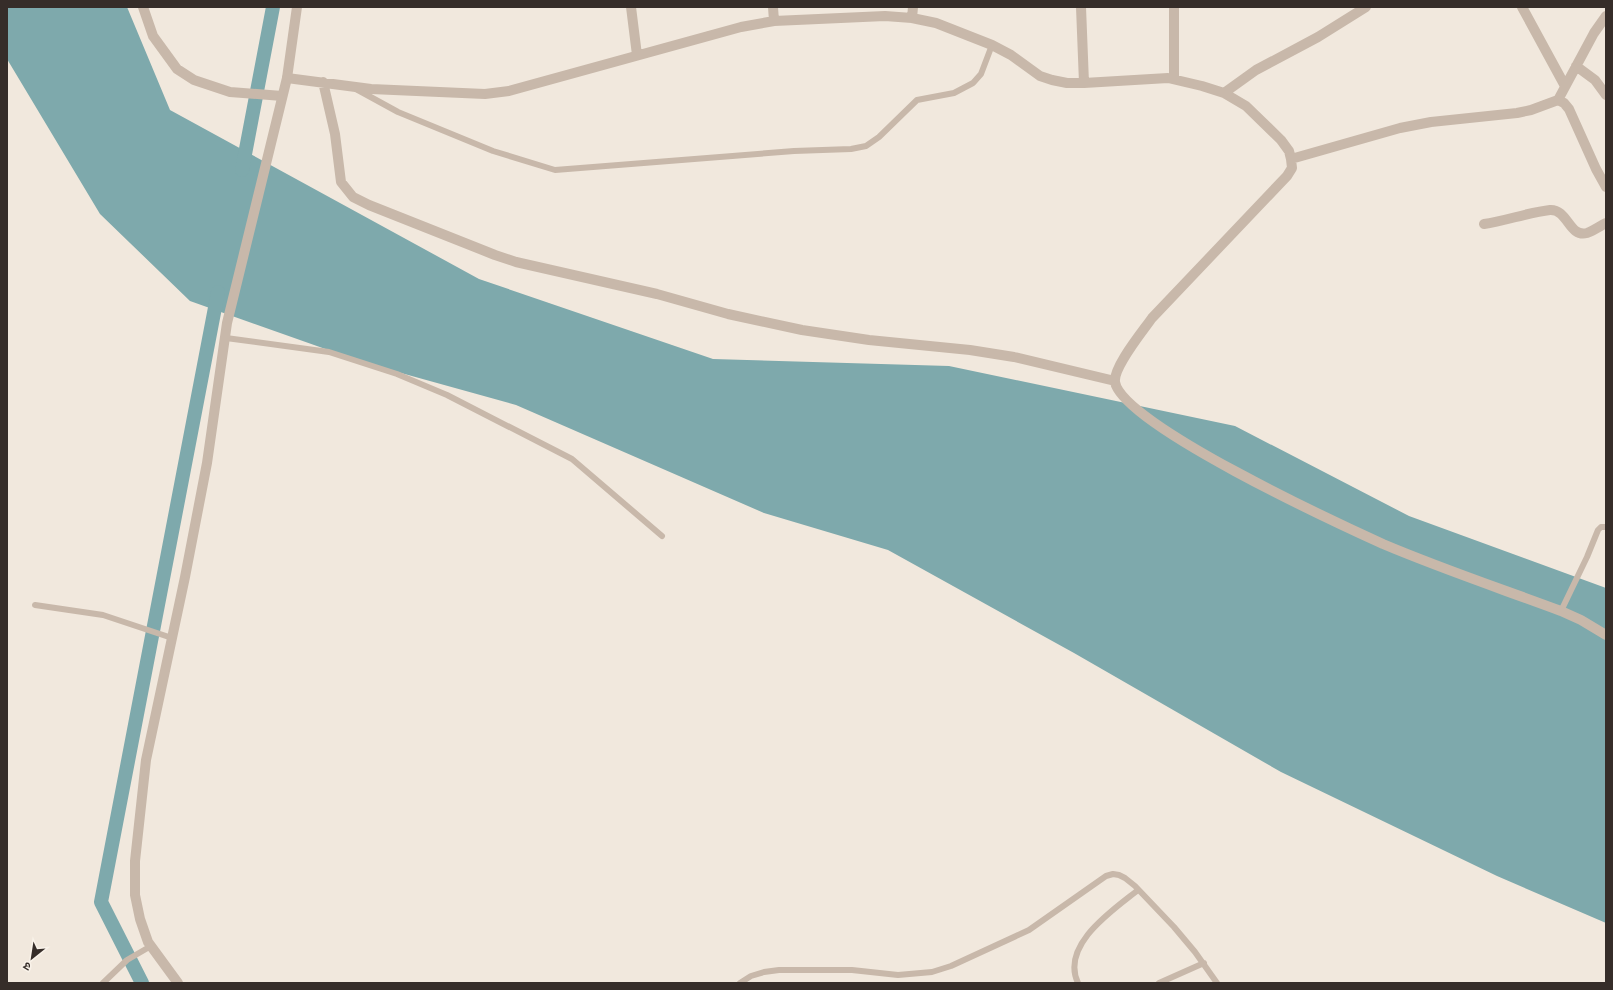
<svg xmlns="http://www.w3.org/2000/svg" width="1613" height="990" font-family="'Public Sans','Noto Sans Devanagari',sans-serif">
  <rect width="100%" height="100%" fill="#f1e8dd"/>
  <path fill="#7ea9ac" d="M7 7H127L170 110 479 279 713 359 949 366 1235 426 1409 516 1606 588V923L1497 876 1281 772 1074 653 888 550 764 513 516 405 365 363 190 301 100 214 7 59Z"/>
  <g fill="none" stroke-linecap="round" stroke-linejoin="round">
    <path stroke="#7ea9ac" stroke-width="14" d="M242 170 273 7
      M142 983 101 902 218 292"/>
    <path stroke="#c8b8aa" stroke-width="6" d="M356 89 398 112 493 151 555 170 794 151 851 149 866 146 879 137 917 100 954 93 973 83 981 74 992 45
      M226 338 329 352 397 374 447 395 572 459 662 536
      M35 605 103 615 172 638
      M1561 611 1587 557 1598 530 1601 527H1606
      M103 983 127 960 151 946
      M740 983 751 976 764 972 779 970H852L898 975 932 972 951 966 1029 930 1106 876 1113 874 1119 875 1125 878 1135 886 1174 927 1195 952 1217 983
      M1078 983C1060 945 1113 910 1138 890
      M1159 983 1204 963"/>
    <path stroke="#c8b8aa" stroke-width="10" d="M143 7 153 36 177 69 194 80 230 92 282 96
      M631 7 637 55
      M773 7 774 21
      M1081 7 1084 83
      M1522 7 1565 86
      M912 18 913 7
      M1576 66 1595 80 1606 95
      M287 78 371 89 485 94 509 91 741 27 774 21 885 16 912 18 936 23 992 45 1011 55 1040 76 1052 80 1067 83H1084L1168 78 1202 86 1224 93 1246 106 1281 140 1289 151 1291 159 1292 168 1287 176 1152 318C1143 331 1113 367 1115 382 1122 424 1339 524 1383 544 1442 569 1502 589 1561 611L1581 620 1606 635
      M1174 79V7
      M323 82 335 134 341 182 353 197 369 205 495 255 516 262 657 294 728 314 802 330 869 340 970 350 1014 357 1115 381
      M1224 93 1256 70 1318 37 1366 7
      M1558 100 1594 33 1606 16
      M1291 159 1400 128 1431 122 1517 113 1531 110 1558 100 1564 103 1569 109 1596 169 1606 187
      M1484 224C1505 221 1530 212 1550 210 1568 209 1569 238 1587 233 1593 231 1600 226 1606 223"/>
    <path stroke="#c8b8aa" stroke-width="10" d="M178 983 148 942 140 919 135 895V861L146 760 185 577 207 463 227 323 287 78 297 7"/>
  </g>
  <rect width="1613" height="990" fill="none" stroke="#362d29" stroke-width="16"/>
  <g transform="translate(32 958) rotate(210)" stroke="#f9f2e9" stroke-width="3" paint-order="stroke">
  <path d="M0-3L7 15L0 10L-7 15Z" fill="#362d29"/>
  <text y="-6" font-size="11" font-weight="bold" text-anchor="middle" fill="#362d29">उ</text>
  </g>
</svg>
